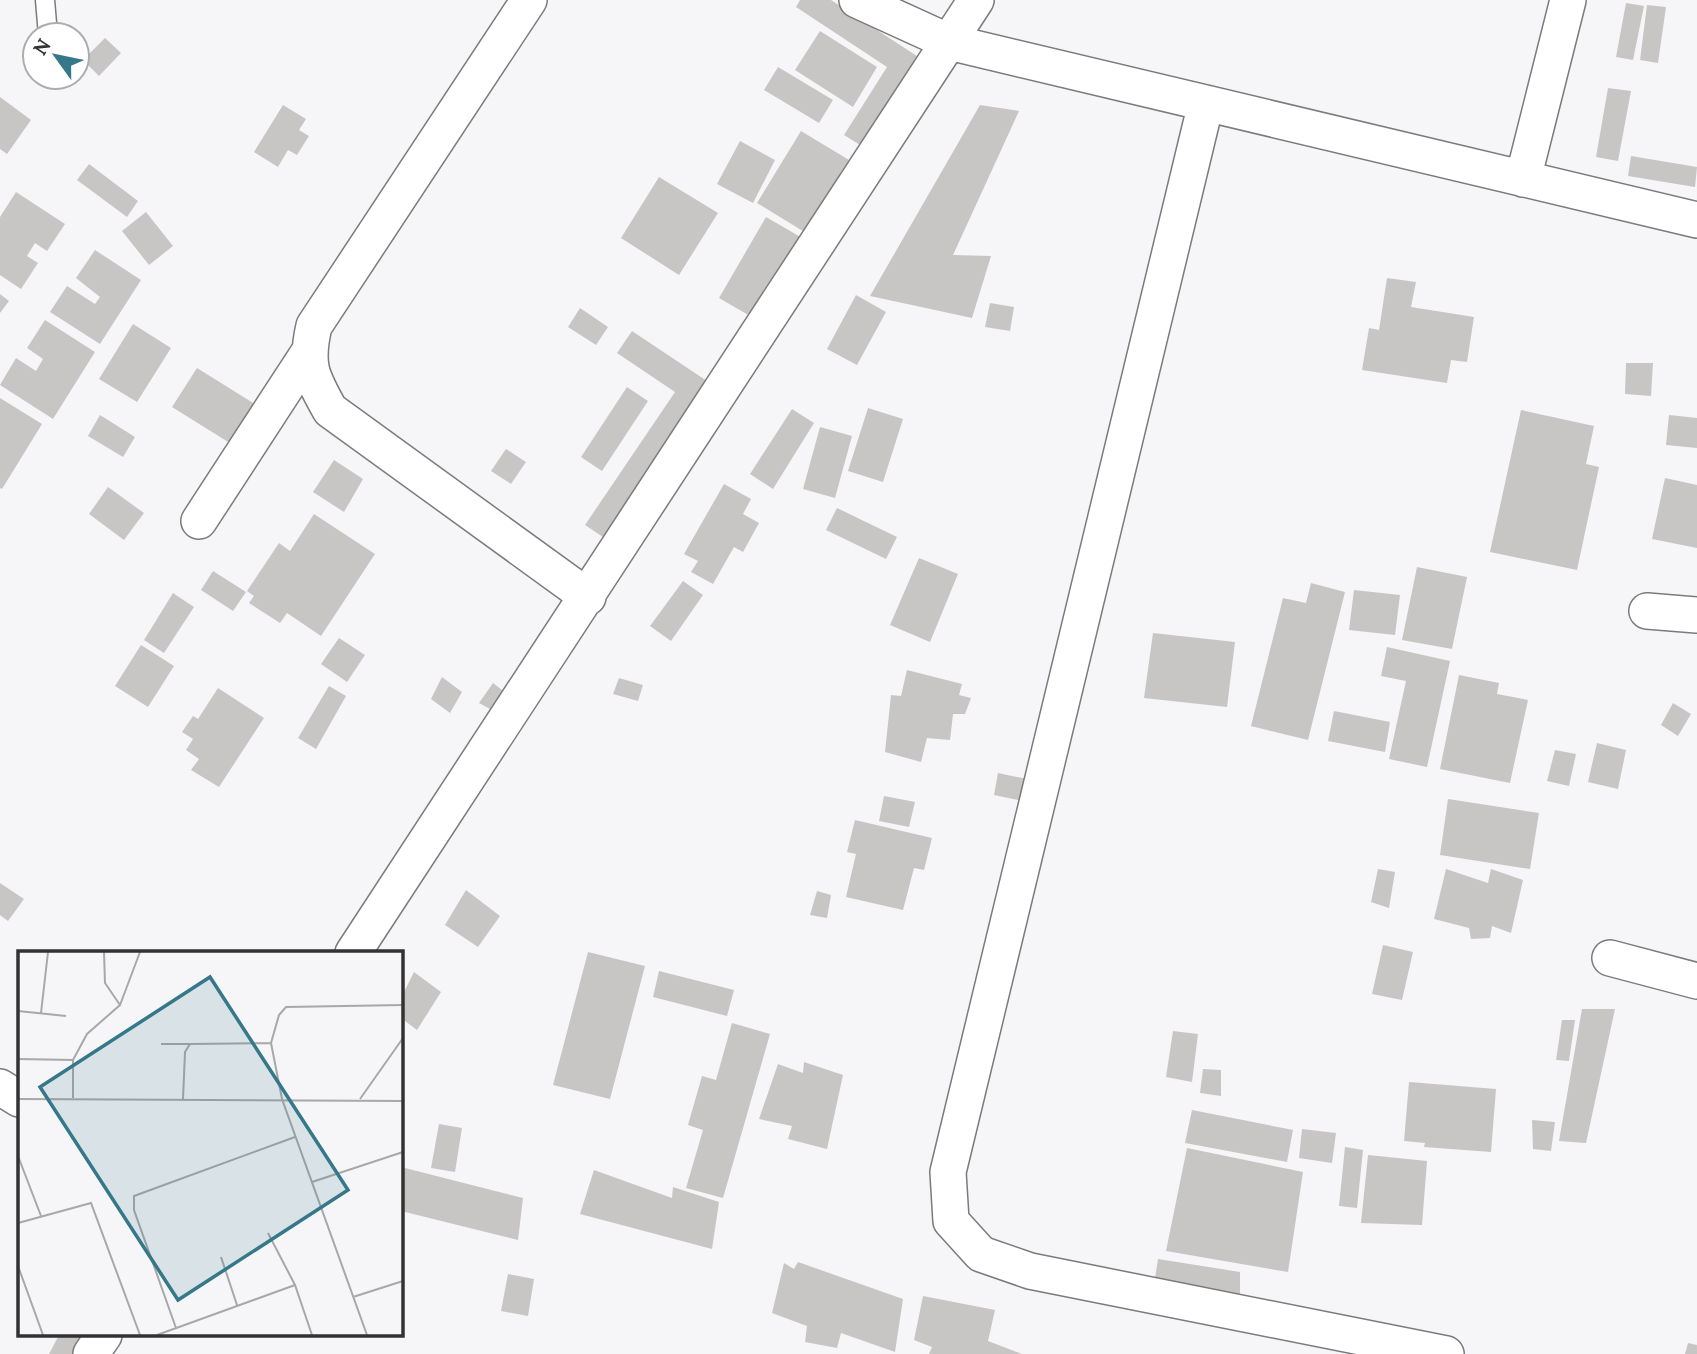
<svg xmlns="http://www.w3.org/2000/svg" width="1697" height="1354" font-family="Lora,serif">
  <rect width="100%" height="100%" fill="#f6f6f8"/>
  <path fill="#c8c6c5" d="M800 0H831L923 60 865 148 844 135 887 67 796 7Z
    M1626 3 1644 6 1633 60 1616 57Z
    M1647 5 1666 7 1658 63 1640 60Z
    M820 31 877 67 853 107 795 70Z
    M105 38 121 53 99 76 83 60Z
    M778 67 833 100 819 123 764 90Z
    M1608 88 1631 91 1618 161 1596 157Z
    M0 97 31 120 7 154 0 149Z
    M283 105 306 119 299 130 309 136 297 155 288 150 278 167 254 152Z
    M980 105 1019 111 953 255 991 256 972 318 870 296Z
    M801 131 849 160 840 173 847 178 811 236 757 203Z
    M740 141 775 160 753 203 717 184Z
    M1631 156 1697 167 1695 187 1628 176Z
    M89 164 138 201 127 217 77 180Z
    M659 177 718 213 679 275 621 238Z
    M16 192 65 224 47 251 35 243 27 256 38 263 21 289 0 275V217Z
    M146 212 173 246 149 265 122 231Z
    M766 217 804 239 757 320 719 298Z
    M95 250 141 280 100 344 50 312 67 286 95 304 100 297 76 278Z
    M1387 278 1416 282 1411 307 1474 317 1467 362 1451 360 1447 383 1362 370 1369 328 1379 330Z
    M0 294 9 301 0 313Z
    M856 295 886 312 857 365 827 349Z
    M990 303 1014 307 1010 331 985 327Z
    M580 308 608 327 596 345 568 327Z
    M45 320 95 352 53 419 0 385 16 358 36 371 43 359 27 348Z
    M133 324 171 348 137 402 99 379Z
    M632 331 707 381 603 537 585 525 675 392 617 353Z
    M1626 363H1653L1651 396 1625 394Z
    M197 368 258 406 233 445 172 407Z
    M627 387 648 401 602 471 581 457Z
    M0 398 42 424 2 489 0 488Z
    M868 408 903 419 883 482 848 471Z
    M792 409 814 423 773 489 750 474Z
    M1521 410 1594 426 1586 464 1599 467 1577 570 1490 552Z
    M100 415 135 437 123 457 88 436Z
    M1669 415 1697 418V448L1666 445Z
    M820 427 852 436 835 498 803 489Z
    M506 449 526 462 511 484 491 471Z
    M334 460 363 479 344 512 313 492Z
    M1665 478 1697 485V548L1652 539Z
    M724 484 751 499 743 514 759 523 743 552 734 547 713 584 691 572 698 561 684 554Z
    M108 487 144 513 124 540 89 514Z
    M837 508 897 537 886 559 826 530Z
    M314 514 375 554 321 636 287 613 280 623 249 603 254 596 247 591 279 543 290 551Z
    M919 558 958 574 930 642 890 625Z
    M1417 567 1467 577 1452 649 1402 640Z
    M213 571 246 592 233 611 201 590Z
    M683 581 703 595 671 641 650 626Z
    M1311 583 1345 592 1308 740 1251 726 1283 598 1306 603Z
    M1354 590 1400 595 1395 635 1349 630Z
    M173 593 194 607 164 653 144 640Z
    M1153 633 1235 642 1227 707 1144 698Z
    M339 638 365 655 347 682 321 664Z
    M141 645 174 666 148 707 115 686Z
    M1387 647 1450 661 1427 767 1389 759 1406 681 1381 676Z
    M907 670 962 684 959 695 971 698 965 714H953L950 740 927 738 921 762 885 752 891 695 901 696Z
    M1459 675 1499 683 1497 694 1528 700 1510 783 1440 769Z
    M442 677 462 692 450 713 431 699Z
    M619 678 643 685 638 701 613 694Z
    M493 683 511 697 499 714 479 703Z
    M329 686 346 696 316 749 298 738Z
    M218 688 264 718 219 787 191 770 199 759 186 750 193 739 182 732 193 716 198 719Z
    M1673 703 1691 714 1678 736 1661 725Z
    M1334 711 1390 722 1385 752 1328 741Z
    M1597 743 1626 750 1618 789 1588 782Z
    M1555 750 1576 754 1569 786 1547 781Z
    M998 773 1027 779 1023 801 994 795Z
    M884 796 915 802 909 827 879 821Z
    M1448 799 1539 813 1530 869 1440 855Z
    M855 820 932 838 924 870 914 868 903 910 846 897 856 854 847 852Z
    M1378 869 1395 872 1389 908 1371 902Z
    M1446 869 1488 883 1491 869 1523 880 1511 933 1492 926 1490 938 1471 939 1469 928 1434 919Z
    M0 883 24 899 8 921 0 915Z
    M466 890 500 916 478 947 445 925Z
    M817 891 831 895 827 918 810 915Z
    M1383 945 1413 952 1402 1000 1372 994Z
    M588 952 645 966 610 1099 553 1085Z
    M659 971 734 990 727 1016 653 997Z
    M414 972 441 992 417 1030 401 1018V998Z
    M1582 1009H1615L1586 1143 1559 1141Z
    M1562 1020H1575L1569 1061 1556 1060Z
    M732 1023 770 1034 723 1198 686 1188 703 1130 688 1125 702 1076 716 1080Z
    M1173 1031 1198 1034 1192 1082 1166 1077Z
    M804 1062 843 1075 827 1149 788 1139 792 1126 759 1119 778 1064 803 1073Z
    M1203 1069 1221 1070V1096L1200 1093Z
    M1409 1082 1496 1089 1491 1152 1424 1147 1425 1143 1404 1141Z
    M1192 1110 1293 1130 1287 1162 1185 1143Z
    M1532 1120 1555 1122 1551 1151 1533 1149Z
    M439 1124 462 1128 455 1172 431 1168Z
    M1302 1129 1336 1133 1332 1163 1299 1158Z
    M1345 1147 1363 1150 1357 1208 1339 1206Z
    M1187 1148 1303 1172 1288 1272 1166 1251Z
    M1368 1155 1427 1161 1422 1225 1361 1223Z
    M401 1167 523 1198 518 1240 401 1211Z
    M594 1170 672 1198 673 1187 719 1202 712 1249 580 1214Z
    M1158 1259 1240 1272V1300L1154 1285Z
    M798 1262 903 1299 895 1352 841 1333 837 1348 805 1342 807 1326 772 1313 784 1263 794 1269Z
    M508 1274 534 1279 528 1316 501 1311Z
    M923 1296 995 1310 988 1341 1022 1354H929L932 1347 914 1340Z
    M59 1335H87L75 1354H49Z
    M1688 1343 1697 1345V1354H1685Z"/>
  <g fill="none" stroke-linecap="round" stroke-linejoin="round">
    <g stroke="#7b7b7d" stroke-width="21">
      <path id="service" d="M45 0 48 35"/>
    </g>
    <g stroke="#7b7b7d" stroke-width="38">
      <path id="minor" d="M529 0 314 326C305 365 311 376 330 410L588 597
        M857 0 949 42 1697 220
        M1206 103 948 1172 951 1221 981 1254 1030 1271 1446 1354
        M1523 179 1568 0
        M199 521 307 355
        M1647 611 1697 615
        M353 953 976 0
        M1610 958 1697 981
        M0 1087 19 1099
        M91 1354 104 1335"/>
    </g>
    <use href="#service" stroke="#fff" stroke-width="18"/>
    <use href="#minor" stroke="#fff" stroke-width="35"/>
  </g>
  <g transform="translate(18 951)">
    <rect width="385" height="385" fill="#f6f6f8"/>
    <path fill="none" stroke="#a8a8a9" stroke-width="2" d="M102 54 122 1M0 60 48 65M23 62 30 1M253 92 264 148 349 384M143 93H172M0 108 55 109V147M55 109 69 83 102 54 87 32 86 1M0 148 385 150M165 148 167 101 172 93 253 92 261 64 268 56 385 54M342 148 385 87M0 205 23 265M294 231 385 201M0 272 73 252 122 384M250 282 277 334 294 384M203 306 219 354M0 315 25 384M335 346 385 330M158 377 116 259V245L277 186M139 384 277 334"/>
    <path fill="#357889" fill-opacity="0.15" stroke="#357889" stroke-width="3.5" d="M192 26 330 239 160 349 22 136Z"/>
    <rect width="385" height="385" fill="none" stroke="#323233" stroke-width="3.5"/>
  </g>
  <g transform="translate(56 56) rotate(303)"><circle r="33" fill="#ffffff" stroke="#adadad" stroke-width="2"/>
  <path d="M0-5L12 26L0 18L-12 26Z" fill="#357889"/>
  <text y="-10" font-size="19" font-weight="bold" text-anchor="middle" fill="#323233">N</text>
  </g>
</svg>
